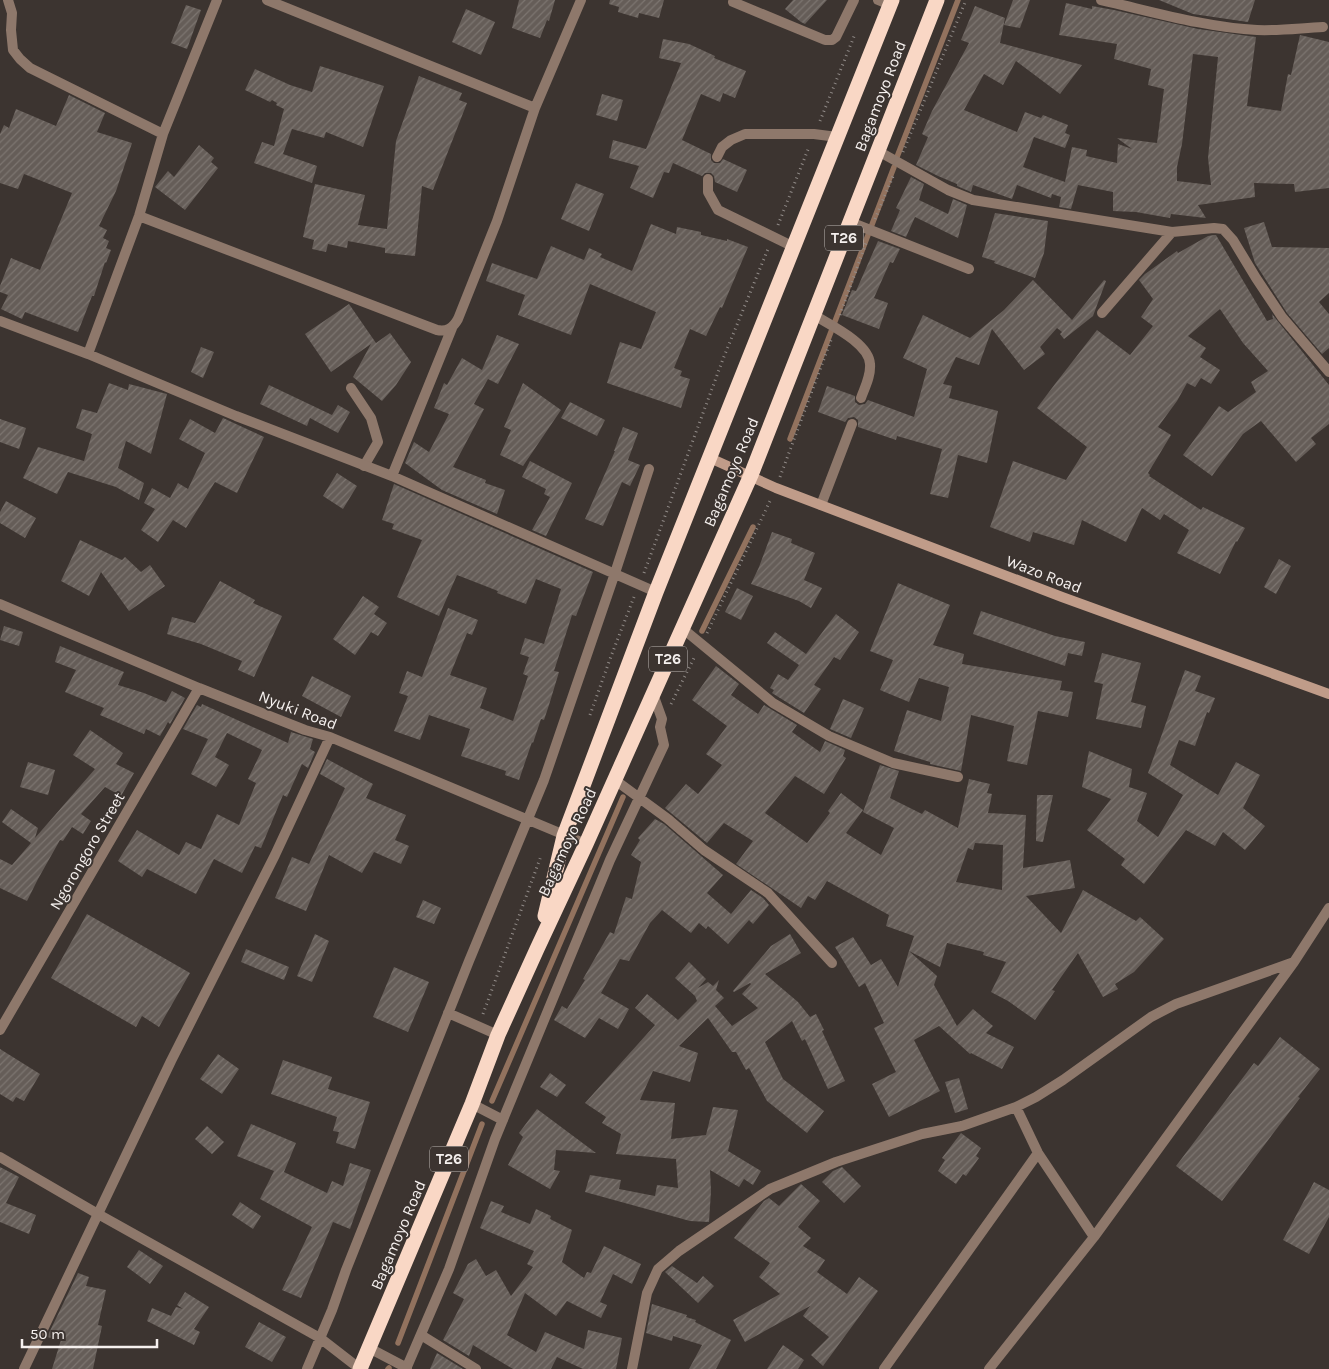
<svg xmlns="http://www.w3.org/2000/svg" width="1329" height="1369" font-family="Karla,sans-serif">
  <defs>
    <pattern id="building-hatch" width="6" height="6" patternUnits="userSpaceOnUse" patternTransform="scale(1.25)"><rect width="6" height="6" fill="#655d58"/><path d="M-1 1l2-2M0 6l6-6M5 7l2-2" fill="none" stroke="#7c7570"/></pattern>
  </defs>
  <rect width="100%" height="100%" fill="#3c3430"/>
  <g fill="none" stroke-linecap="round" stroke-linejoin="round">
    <path stroke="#92725e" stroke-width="5.5" d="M897 157 958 0
      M790 439 894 167
      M702 631 753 527
      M492 1101 623 797
      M398 1343 482 1124
      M388 1369 389 1368"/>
  </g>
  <path fill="url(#building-hatch)" fill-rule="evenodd" d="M519 0H555L549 21 547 20 540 38 512 28Z
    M610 0H664L659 18 639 13 638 18 618 12 619 7 609 4Z
    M793 0H827L805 24 801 22 785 9Z
    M1013 0H1030L1020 28 1004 25Z
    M1159 0H1255L1248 22 1193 14Z
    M1066 3 1092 9V6L1114 10 1198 29 1256 37 1247 106 1281 111 1288 74 1291 75 1300 35 1329 42V188L1295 192 1294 184 1254 183 1255 197 1198 205 1206 218 1171 214 1170 218 1136 212 1113 211V192L1078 185 1071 209 1059 207 1061 197 1052 194 1051 198 1017 185 1012 199 973 185 971 192 957 186V184L938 176 916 165 928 137 922 134 932 111 969 43 961 40 975 6 1005 18 1000 43 1082 65 1060 94 1016 61 1003 85 984 74 964 110 1017 132 1025 112 1041 118 1043 115 1068 125 1065 133 1070 135 1065 148 1034 137 1023 167 1065 182 1072 147 1087 150 1086 156 1117 163 1118 144 1132 149 1117 138 1157 143 1164 89 1148 85 1151 69 1114 59 1117 44 1059 35ZM1193 54 1218 57 1208 158 1211 185 1177 181V167L1182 144Z
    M186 5 201 10 187 49 171 43Z
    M466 9 495 22 481 55 452 42Z
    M663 39 689 44 715 56 714 58 746 71 735 98 723 93 720 102 701 94 682 140 711 154V160L714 163H720L723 159 747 170 737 192 715 182 714 176 711 173H705L702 176 673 163 669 173 664 172 653 198 630 188 639 166 609 158 613 140 646 149 681 63 659 58Z
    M320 66 384 86 363 147 326 132 324 138 292 129 283 154 317 166 312 183 254 163 262 142 274 146 284 109 276 105 277 103 272 100 270 102 245 90 255 69 290 85 312 92Z
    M419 76 462 93 459 100 467 103 433 190 422 186 415 256 385 253V248L348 241 347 248 328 244 326 252 312 249 314 240 303 237 315 184 365 195 358 225 387 229 396 141Z
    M602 94 623 100 617 121 596 115Z
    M69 95 105 113 97 132 132 143 116 191 99 226 107 230 103 238 109 241 106 248 111 250 106 263 105 262 94 296H92L78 332 25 312 22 319 1 309 8 295 0 292V286L11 258 40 270 72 193 24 174 18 189 0 183V134L4 125 9 128 16 109 56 126Z
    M199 145 214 158 211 162 218 168 185 210 155 187 168 171 174 177Z
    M911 177 924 184 919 200 948 214 953 199 967 205 958 238 915 217 906 237 891 231 900 210 896 208Z
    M576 183 604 194 589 231 561 219Z
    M995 213 1048 221 1044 253 1035 278 994 263 995 261 982 257Z
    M1264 222 1272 247 1329 248V293L1319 302 1329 314V348L1322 354 1287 313 1255 263 1244 228Z
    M651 224 676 234 677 227 701 232V235L727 241V239L748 247 722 308 720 307 706 336 690 329 674 368 682 371 680 376 690 379 681 408 607 383 620 342 641 349 656 312 590 284 571 335 518 315 525 295 486 281 492 263 537 279 551 246 584 260 589 248 602 254 600 257 632 271Z
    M1214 235H1216L1267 321 1273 319 1272 314 1329 385V424L1311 438 1316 444 1296 462 1261 421 1243 434 1212 476 1183 455 1219 406 1228 412 1256 392 1251 382 1268 371 1243 343 1220 309 1188 336 1206 348 1200 357 1220 370 1211 384 1201 378 1195 387 1187 383 1177 401 1158 427 1171 435 1148 473 1150 475 1149 476 1201 510 1203 507 1245 528 1237 542 1236 541 1220 574 1177 553 1189 530 1164 514 1160 520 1142 508 1126 542 1082 520 1074 545 1033 532 1030 542 990 527 1013 461 1066 480 1087 447 1037 408 1055 384 1097 330 1130 355 1153 326 1141 317 1153 299 1139 280 1145 274 1177 251 1178 253 1208 236Z
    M878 241 900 249 893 263 890 262 874 298 888 303 879 329 842 315 852 290 856 291Z
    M1033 280 1072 320 1104 280 1106 281 1093 316 1064 339 1060 334 1062 332 1057 328 1040 347 1045 354 1024 370 992 329 979 365 956 357 943 384 952 386 949 398 998 411 987 463 958 455 948 498 930 494 942 449 897 436 896 440 858 427V420L854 417 848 418 845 422 818 412 827 386 855 396V402L859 405 865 404 868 400 914 417 927 369 903 358 923 315 970 338 1004 310Z
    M349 304 376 343 390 333 411 362 396 385 382 401 353 377 371 344 331 372 305 334Z
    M497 335 519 344 498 384 488 379 474 404 484 409 453 467 486 480 485 483 505 490 497 514 442 490 405 463 414 442 429 452 449 414 434 408 444 383 447 385 462 358 482 370Z
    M201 347 214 352 203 378 191 372Z
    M109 383 128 390 129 384 167 394 151 454 126 441 118 468 144 483 139 500 116 487 68 472 57 494 23 478 38 447 84 461 92 434 76 428 82 409 97 413Z
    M523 383 561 410 523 466 500 455 511 430 504 427Z
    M269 385 332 415 338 405 350 412 338 433 310 418 307 426 260 404Z
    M570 402 605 420 597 436 561 418Z
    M223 418 264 437 237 493 215 482 186 528 173 520 158 542 141 530 155 509 144 503 152 488 170 498 178 483 188 489 205 453 179 439 190 419 215 433Z
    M0 419 26 428 19 449 0 442Z
    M623 427 638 433 628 460 640 465 630 486 622 482 603 526 585 519 615 451H614Z
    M530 461 572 483 546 536 532 530 550 497 544 494 546 489 522 477Z
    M337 473 357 486 343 509 323 496Z
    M394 484 593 572 576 616 572 615 554 671 559 672 549 705 544 720 541 719 533 743 532 742 519 780 505 775 506 771 461 756 470 729 429 715 420 740 394 731 408 696 399 693 407 671 422 677 448 608 478 620 472 635 467 633 450 675 487 688 480 708 513 721 528 676 523 674 529 657 520 654 525 638 544 644 561 589 536 579 526 604 497 593 498 591 457 575 439 616 397 597 422 540 392 529 394 524 382 520Z
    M6 501 36 518 25 538 0 523V512Z
    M772 532 792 539 791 543 815 553 804 580 822 588 811 608 799 601 751 584 759 567Z
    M80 540 122 560 125 557 141 572 150 565 165 586 129 611 101 572 89 596 61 581Z
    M1279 559 1291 566 1276 594 1264 587Z
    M220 581 255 600 253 603 282 616 254 677 238 670 242 661 201 644 167 634 172 617 195 623Z
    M898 583 950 605 933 645 964 654 962 664 1062 681 1060 690 1073 692 1068 717 1038 711 1027 765 1007 761 1014 726 971 715 961 771 930 764V762L894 751 907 710 941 721 949 687 919 678 909 702 880 690 893 660 870 651Z
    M737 588 753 596 741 620 725 612Z
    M363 596 379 607 374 614 387 623 378 636 371 632 355 655 333 639Z
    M981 611 1055 636 1085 642 1082 656 1068 653 1065 666 973 634Z
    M836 614 859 632 840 660 834 657 814 685 821 689 804 713 772 693 774 690 770 688 778 674 788 680 799 665 767 643 775 632 806 654Z
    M4 626 23 632 19 646 0 640Z
    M60 646 124 672 118 685 144 693 166 702 172 691 185 698 170 724 168 722 160 736 146 729 144 734 100 715 104 708 65 692 76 670 55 662Z
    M1102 653 1141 663 1131 702 1146 706 1141 728 1096 719 1103 684 1094 682Z
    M716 666 739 684 731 695 758 714 764 705 797 725 792 732 820 752 825 741 845 750 843 756 846 758 824 794 795 776 765 813 807 843 830 813 828 811 841 793 863 810 846 833 881 855 894 828 863 812 880 765 899 771 890 798 922 814 925 810 958 828 969 779 990 784 987 793 992 794 988 813 1026 815 1023 868 1070 860 1075 888 1026 896 1061 933 1083 890 1136 921 1140 917 1164 939 1134 972 1115 984 1118 989 1103 997 1078 953 1052 990 1055 991 1035 1020 1008 1001 991 992 1006 962 983 955 984 952 947 943 940 967 909 951 914 936 886 926 889 915 827 881 815 900 808 896 801 908 736 864 753 841 724 823 707 843 665 808 686 784 698 794 722 765 706 754 727 726 692 700ZM975 843 1003 845 1002 890 956 882 968 848 973 850Z
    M1185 670 1201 676 1195 691 1215 698 1209 713 1207 712 1195 746 1179 740 1170 765 1218 795 1236 762 1260 775 1243 808 1265 826 1245 850 1223 832 1215 846 1186 830 1144 884 1121 865 1125 859 1087 830 1111 799 1082 787 1089 751 1132 769 1129 787 1147 793 1137 821 1158 837 1183 795 1148 773Z
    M312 676 351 696 341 717 302 696Z
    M843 699 864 708 851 738 830 729Z
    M202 704 288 743 291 732 313 739 310 749 315 752 308 768 302 764 287 797 283 795 261 848 255 846 242 873 214 859 196 894 147 869 142 877 118 861 137 830 179 855 186 842 201 849 217 814 239 825 256 783 248 779 262 750 227 733 215 757 229 765 216 787 191 774 208 739 183 729 197 705 201 707Z
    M90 730 123 753 116 764 134 773 121 796 105 787 81 814 91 821 83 834 72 827 63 841 60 840 38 879 27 901 0 888V859L12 865 31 843 2 822 11 809 38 828 35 838 95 769 73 755Z
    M327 759 373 784 366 798 406 815 395 840 409 846 401 864 374 852 362 873 329 855 306 911 275 898 292 857 309 864 345 788 320 774Z
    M28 762 55 770 48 795 20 787Z
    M1037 795H1053L1043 842 1036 841Z
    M655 819 664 824 723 875 707 893 731 914 751 890 763 898 769 905 753 924 749 920 728 944 708 926 706 929 699 923 691 933 662 910 650 923 629 961 620 959 601 993 629 1009 618 1029 599 1018 585 1038 554 1020 562 1006 567 1009 585 980 583 979 610 932 614 934 626 897 632 899 641 862 631 855 640 840 638 838Z
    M423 900 441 908 434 924 416 917Z
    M87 914 190 973 159 1027 142 1016 136 1027 51 978Z
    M315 934 329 941 312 982 297 976Z
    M790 934 801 953 765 974 798 1002 810 1017 816 1014 824 1030 822 1031 845 1081 828 1089 805 1039 802 1041 792 1021 765 1042 783 1079 824 1111 807 1133 767 1101 749 1068 746 1070 736 1052H732L708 1018 679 1046 698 1053 690 1082 653 1071 640 1100 675 1103 671 1139 706 1135 713 1107 738 1110 728 1151 761 1171 753 1185 744 1179 739 1187 710 1170 711 1191 709 1222 690 1221 585 1192 590 1175 621 1180 619 1189 655 1196 657 1185 678 1188 676 1159 616 1154 621 1134 602 1123 606 1117 585 1103 655 1025 635 1008 647 994 678 1020 697 1001 695 996 675 978 689 962 706 979 698 988 708 982 713 986 719 980 716 990 724 998 715 1006 732 1026 758 1008 742 994 751 984 750 983 734 992 733 991 771 946Z
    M853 937 871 965 881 959 898 987 909 951 937 976 934 985 957 1026 973 1009 993 1026 986 1033 1014 1047 1002 1069 971 1053 970 1054 939 1026 914 1040 940 1091 889 1117 872 1084 896 1072 874 1028 884 1023 865 983 859 987 835 947Z
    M246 949 289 967 284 980 241 962Z
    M394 967 429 982 408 1032 373 1017Z
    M1280 1037 1320 1069 1298 1097 1300 1098 1222 1201 1176 1166 1254 1063 1258 1066Z
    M0 1049 40 1074 24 1101 16 1097 13 1102 0 1094Z
    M218 1054 239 1069 222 1094 200 1079Z
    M283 1060 332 1077 328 1089 370 1102 355 1149 336 1143 339 1132 333 1131 337 1117 271 1094Z
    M550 1073 566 1085 557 1097 540 1087Z
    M959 1078 968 1109 955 1113 945 1082Z
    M537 1109 596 1153 556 1150 554 1170 560 1171 550 1189 508 1165 523 1137 519 1133Z
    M251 1124 296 1143 284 1172 327 1193 332 1181 343 1186 350 1163 371 1170 350 1229 333 1222 301 1298 282 1290 312 1227 260 1199 274 1171 237 1156Z
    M207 1126 224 1142 212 1154 195 1139Z
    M961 1133 981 1148 976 1156 979 1158 966 1176 963 1174 956 1184 938 1171 945 1160 942 1158Z
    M0 1167 19 1177 6 1203 36 1215 29 1234 0 1222Z
    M842 1167 861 1186 844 1203 822 1182 833 1171Z
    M1314 1182 1329 1190V1217L1309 1254 1283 1240Z
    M801 1184 820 1201 798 1227 811 1238 803 1246 825 1260 817 1272 847 1294 859 1277 878 1291 823 1366 811 1355 829 1337 803 1316 810 1306 745 1342 733 1320 780 1294 759 1277 770 1263 734 1238 764 1201 769 1198 779 1206Z
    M491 1201 504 1206 501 1212 530 1224 536 1209 551 1216 550 1219 572 1230 562 1262 584 1278 587 1272 591 1273 604 1246 641 1264 632 1284 613 1274 600 1302 607 1305 601 1318 567 1301 556 1316 525 1293 507 1335 536 1352 545 1332 584 1349 588 1330 622 1338 616 1369H583L557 1357 551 1369H513L473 1345 469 1356 443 1340 464 1299 453 1293 468 1264 476 1259 486 1276 496 1270 511 1296 533 1267 527 1264 534 1251 480 1228Z
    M240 1202 261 1216 253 1229 232 1215Z
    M139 1250 163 1266 150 1284 127 1267Z
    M672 1266 697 1283 703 1276 714 1286 698 1303 665 1272Z
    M78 1273 89 1277 86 1286 106 1290 98 1325 102 1326 93 1369H52L61 1340 47 1337Z
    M185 1292 209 1307 194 1329 200 1332 194 1345 147 1321 152 1308 171 1316 176 1307 183 1309 177 1305Z
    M652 1304 687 1315 686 1317 696 1320 695 1322 731 1340 716 1369H689L702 1345 673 1336 672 1341 646 1333Z
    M259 1322 286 1337 272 1362 245 1347Z
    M783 1345 804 1360 798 1369H767Z
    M437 1353 463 1369H430Z"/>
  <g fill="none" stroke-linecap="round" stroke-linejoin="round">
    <path stroke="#918b88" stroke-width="3" stroke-dasharray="1 4" stroke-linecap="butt" d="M820 121 855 34
      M903 152 966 0
      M875 219 894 174
      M778 225 809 147
      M840 315 866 243
      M780 477 831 340
      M644 573 723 359 768 249
      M707 633 771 499
      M671 704 695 656
      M590 715 610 659 634 597
      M483 1014 541 856"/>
    <path stroke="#8e786b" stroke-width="10" d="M733 2 825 40H832L836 37 854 0
      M717 157 722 147 731 140 745 134H814L837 137
      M708 179V192L718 210 794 247
      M850 222 969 269
      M814 315C830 325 869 343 870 364 871 376 865 387 861 398
      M351 388 371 418 378 442 364 466
      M821 505 852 424
      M615 573 649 469"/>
    <path stroke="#8e786b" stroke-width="10" d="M8 0 12 13 11 30 13 50 20 59 30 68 163 134
      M267 0 535 108
      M878 0 890 5
      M1101 0C1150 11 1208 28 1257 30 1279 31 1301 28 1323 27
      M878 151 948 190 973 200 1172 232 1214 228 1223 229 1233 240 1256 278 1282 317 1329 372
      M139 216 437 330C447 332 453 328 458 319L497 221 535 108 581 0
      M1102 313 1172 232
      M0 321 88 354 236 416 392 476 656 592
      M88 354 139 216 163 134 217 0
      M392 476 452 328
      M0 604 199 688 305 730 330 737 586 844
      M682 628 773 703 829 736 893 763 958 777
      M615 780 668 819 704 850 768 893 832 963
      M448 1013 498 1035
      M0 1030 199 688
      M472 1104 503 1120
      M1016 1107 1038 1153 1094 1237
      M0 1157 98 1214 320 1338 360 1369
      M421 1335 476 1369
      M369 1348 407 1368
      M24 1369 171 1061 275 855 330 737
      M307 1369 332 1310 346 1270 469 961 544 780 615 573
      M406 1369 449 1269 495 1139 610 860 664 745 660 727 662 719 653 694
      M632 1369 647 1293 658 1269 679 1251 770 1189 836 1162 922 1134 962 1126 1016 1107 1036 1097 1063 1080 1151 1017 1176 1004 1294 962
      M884 1369 1038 1153
      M989 1369 1094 1237 1294 962 1329 908"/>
    <path stroke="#c09c89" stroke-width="10" d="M710 458 776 488 1062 597 1329 694"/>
    <path stroke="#f9d7c5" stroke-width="15" d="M545 916 564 836 656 592 892 0
      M360 1369 472 1104 498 1035 537 949 586 844 751 475 937 0"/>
  </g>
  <g text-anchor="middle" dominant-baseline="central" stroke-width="4" stroke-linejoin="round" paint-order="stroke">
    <g fill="#3c3430" stroke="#beb8b5" stroke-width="1">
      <rect x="825" y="225.5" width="38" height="25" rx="4"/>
      <rect x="649" y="646.5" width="38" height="25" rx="4"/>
      <rect x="430" y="1146.5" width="38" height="25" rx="4"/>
    </g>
    <g font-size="15" font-weight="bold" fill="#f5f0ee">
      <text x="844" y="238">T26</text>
      <text x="668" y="659">T26</text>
      <text x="449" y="1159">T26</text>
    </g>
    <g font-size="16" fill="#f5f0ee" stroke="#3c3430">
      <text transform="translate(880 96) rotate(-69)">Bagamoyo Road</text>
      <text transform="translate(731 472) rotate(-67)">Bagamoyo Road</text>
      <text transform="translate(1044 574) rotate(21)">Wazo Road</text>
      <text transform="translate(298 710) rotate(21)">Nyuki Road</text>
      <text transform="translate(567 842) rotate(-65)">Bagamoyo Road</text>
      <text transform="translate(87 851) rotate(-60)">Ngorongoro Street</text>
      <text transform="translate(398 1235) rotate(-67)">Bagamoyo Road</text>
    </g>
  </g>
  <path d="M22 1339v8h135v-8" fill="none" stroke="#f5f0ee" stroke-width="2.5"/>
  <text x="30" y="1339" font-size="15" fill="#f5f0ee" stroke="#3c3430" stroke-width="4" paint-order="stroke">50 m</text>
</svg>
